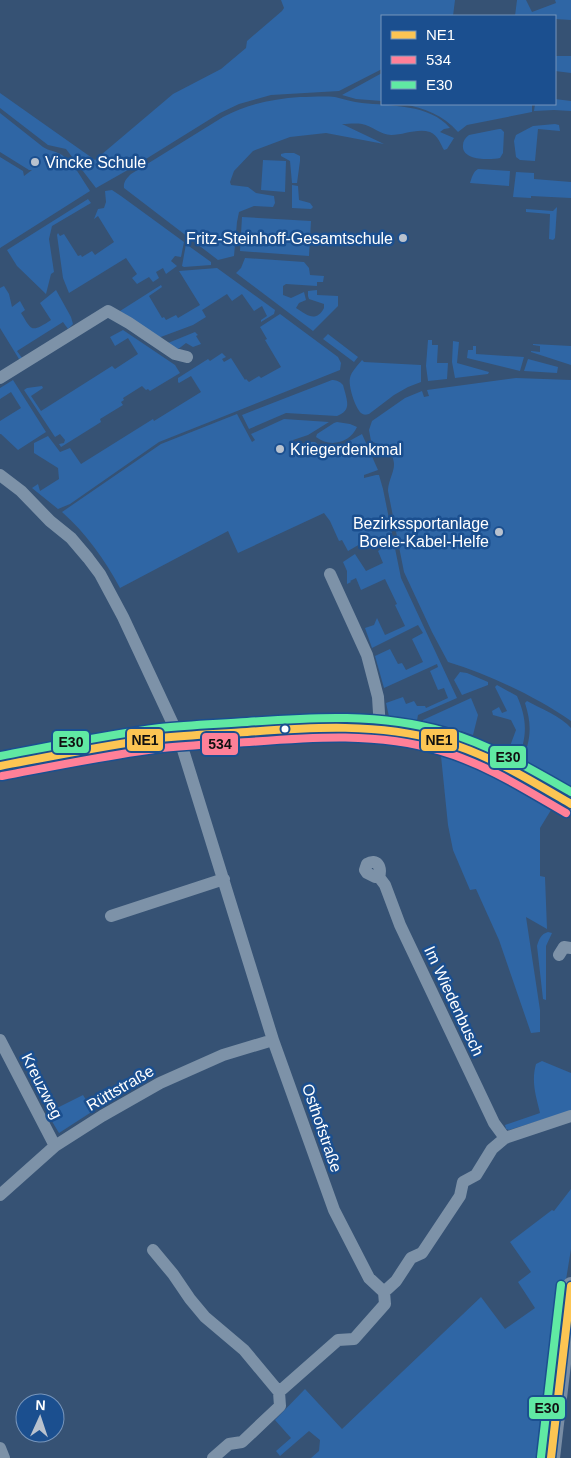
<svg xmlns="http://www.w3.org/2000/svg" width="571" height="1458" font-family="Helvetica,sans-serif">
  <rect width="100%" height="100%" fill="#365274"/>
  <path fill="#2f66a5" d="M281 0H455L453 16H382V69L339 91 271 95 239 104 220 113 133 167 96 188 66 149 48 145 0 108V93L95 160 173 94 221 69 246 48 247 41 282 11 284 8Z
    M517 0H526L532 12 556 3 555 0H571V20L555 19V16H515Z
    M555 56H571V73L555 71Z
    M382 73V101L356 99 342 95Z
    M300 97C311 97 324 96 335 97 344 99 353 102 362 103 390 106 430 104 450 128L444 129 440 132 454 138 447 149 444 150C441 145 438 135 430 132 417 128 404 135 391 135 381 135 372 126 362 124 355 123 348 124 342 124L384 144 326 133 290 137 253 151 234 171 230 182 231 185 248 187 256 193 274 196 275 203 273 207 254 206 239 212 237 222 234 256 218 260 124 188C123 182 127 178 131 174L223 117C248 104 272 99 300 97Z
    M555 99 571 101V111L554 110 534 111 535 104H555Z
    M403 104H532V112L467 125 458 132C443 115 425 108 403 104Z
    M0 113 43 147C49 151 56 151 62 155 74 163 82 179 90 191L0 248V157L23 171 24 176 32 170H29L0 152Z
    M555 124 559 125 560 131 538 129 535 161 520 160 516 157 514 141 516 135 533 126Z
    M499 129H501L504 132 503 153 500 158C490 160 461 161 463 145 463 141 465 138 469 135Z
    M285 153H294L300 156V161L297 183H292L290 161 281 156V154Z
    M263 160 286 161 285 192 261 190Z
    M478 169 510 171 509 186 470 183C472 177 473 172 478 169Z
    M516 172 534 173V179L571 182V198L531 196V198L513 197Z
    M292 185 298 186 299 200 310 203 313 207 311 209 292 208Z
    M112 190 121 196 184 242 181 257 175 256 171 261 177 266 166 274 163 268 156 272 159 278 153 282 149 277 137 284 132 278 137 274 126 258 69 293 63 278 57 235 58 233 60 236 64 234 78 256 81 255 82 257 92 251 95 255 114 242 98 216 94 219 98 209 104 208 106 202 105 191Z
    M88 199 91 203 52 226 49 239 54 272 51 274 46 294 17 266 7 250Z
    M557 207 555 238 553 240 549 239 550 214 526 212V209L553 211Z
    M242 217 311 221 309 256 240 251Z
    M186 244 211 262V265L184 267 182 266Z
    M245 258 304 262 309 268 310 275 324 276 323 282H317V286L286 284 283 286V295L291 298 304 292 306 300 299 303 296 308C307 315 316 323 324 308V304L309 299 308 296V291L317 290V295L338 296V306L313 331 236 273 241 268Z
    M217 268 275 310 274 314 261 322V320L267 316 262 306 254 311 242 294 232 301 227 294 202 310 206 317 193 325 158 338 120 311 161 285 162 287 149 296 162 318 164 317 166 320 176 315 178 318 200 305 179 271Z
    M4 286 9 294 12 307 20 301 25 310 21 313C32 331 31 333 51 320L40 303 56 290 71 317 73 324 68 329 63 322 17 351 22 358 19 359 0 328V288Z
    M280 314 338 357 341 363 340 370 159 442 70 504 58 509 32 488 38 484 40 491 59 479 58 468 34 453V443L48 436 60 452 70 448 81 464 153 419 154 421 201 392 191 376 179 383 178 382V378L208 359 210 361 222 353 226 357 222 359 224 362 231 358 245 380 246 379 249 382 259 376 261 378 281 367 265 340 267 339 260 327Z
    M123 330 175 365 180 373 150 391 148 389 146 390 142 386 123 398 124 400 121 402 123 405 100 419 101 422 61 447 59 444 64 443 65 440 60 434 55 437 24 390 27 388 42 386 43 388 31 396 41 411 112 366 115 369 138 354 128 338 115 346 110 337Z
    M195 332 198 335 196 336 201 344 193 347 186 343 177 350 168 343Z
    M328 334 358 357 354 362 323 339Z
    M428 340H432V345H438L437 363H448L447 379 428 381 426 366Z
    M453 341 459 342 457 363 489 372 488 374 455 378 452 362Z
    M533 344 571 346V365L531 352V351L540 352V346L533 345Z
    M473 346H476V354L524 357 520 371 467 358 468 350H473Z
    M528 359 558 367 557 373 524 371Z
    M362 360 364 362 421 365V382L408 387 394 395 369 414C365 415 364 415 361 413 355 408 348 385 350 378 351 372 358 365 362 360Z
    M516 378 571 380V721C535 696 490 675 448 662L432 632 404 572 388 491C388 484 391 478 393 471 398 454 384 447 371 441L369 430 372 421 405 398 422 391 424 397 429 396 427 390Z
    M13 380 46 432 18 450 1 434H0V421L21 408 11 392 0 399V388Z
    M332 380C335 380 340 381 343 385 343 385 345 392 345 392 348 404 350 411 337 416L286 413 249 429 242 415Z
    M237 414 252 442 255 440 251 434 284 419 329 422 308 435 293 440 297 449 301 444 308 442H315L323 449 338 452 342 445 362 434 378 470 364 475V478L376 475H379L383 489 401 578 457 698 418 715 416 726 390 721 386 703 403 697 406 704 414 701 417 706H425L426 708 448 698 444 688 438 690 430 671 438 667 437 664 384 688 375 656 390 649 398 664 402 663 406 670 423 662 412 639 423 633 418 625 372 648 365 628 374 625 377 618 385 635 405 626 395 605 397 604 385 579 361 590 356 578 350 581 351 582 347 584V571L343 562 355 554 366 571 383 563 378 551 381 549 374 536 348 551 342 540 339 541 330 521 324 513 238 553 228 531 120 588C105 560 86 533 62 512L161 444Z
    M337 422 350 424 357 427C350 443 330 448 316 437L317 434 334 423Z
    M460 672 467 673 488 682V685L462 695 454 680Z
    M497 685 517 696C528 721 527 737 517 763L506 757 516 730 511 720 493 715 492 711 499 707 502 713 507 711 495 687Z
    M471 698 478 715 473 735 461 731 458 737 448 733 421 727 423 720Z
    M527 701C540 708 562 717 571 728V794L521 765C530 741 533 728 525 703Z
    M443 741 559 797 540 828V876L545 877 547 929 526 917 540 1010V1032L531 1033 499 940 476 889 470 890 453 850 448 825 441 756Z
    M548 932 552 933 546 946V1000L543 999 537 946C539 939 541 934 548 932Z
    M542 1061 571 1073V1111L509 1130 506 1129 505 1125 540 1113C536 1096 531 1082 536 1064Z
    M83 1095 93 1111 59 1133 47 1113Z
    M571 1189V1249L564 1292 544 1458H311L319 1451 320 1440 309 1431 280 1456 276 1451 291 1438 275 1420 305 1389 342 1429 481 1297 505 1329 535 1308 518 1282 531 1272 510 1242 552 1210 554 1211Z"/>
  <g fill="none" stroke-linecap="round" stroke-linejoin="round">
    <path stroke="#7d92a8" stroke-width="12" d="M0 378 108 311 129 323 175 354 187 357
      M0 475 21 491 50 521 71 538 88 558 100 574 123 617 179 737 273 1040 334 1210 369 1278 384 1292
      M330 574 367 655 378 697 380 729
      M379 877H375L367 873 365 870 367 864C377 858 382 867 379 877L385 885 400 925 494 1123 505 1138
      M111 916 224 879
      M559 955 564 947 571 948
      M0 1040 55 1146
      M0 1195 55 1146 102 1116 160 1083 223 1055 273 1040
      M153 1250 173 1274 190 1299 205 1317 244 1350 279 1392
      M0 1448 4 1458
      M213 1458 229 1444 242 1442 280 1406 279 1392 338 1340 354 1339 385 1304 384 1292 396 1281 411 1258 422 1253 460 1196 463 1182 476 1175 492 1149 505 1138 571 1116"/>
    <path stroke="#798da4" stroke-width="18" d="M0 766C50 757 99 747 149 740 181 735 214 734 247 732 312 726 379 722 442 741 486 753 532 782 571 804
      M551 1458 571 1286"/>
    <g stroke="#1b4f8f" stroke-width="11">
      <path id="bus-1" d="M0 766C53 756 107 745 160 738 189 735 218 734 247 732 313 727 378 723 442 741 488 754 530 780 571 804
        M551 1458 571 1286"/>
    </g>
    <g stroke="#1b4f8f" stroke-width="11">
      <path id="bus-2" d="M2 776C55 766 108 755 162 748 191 745 220 744 249 742 313 737 378 732 441 751 486 764 526 790 566 813"/>
    </g>
    <g stroke="#1b4f8f" stroke-width="11">
      <path id="bus-3" d="M0 756C53 746 106 735 160 728 189 725 218 724 247 722 314 717 380 713 446 732 490 745 531 769 571 792
        M541 1457 561 1285"/>
    </g>
    <use href="#bus-1" stroke="#fcc553" stroke-width="8"/>
    <use href="#bus-2" stroke="#ff8098" stroke-width="8"/>
    <use href="#bus-3" stroke="#60e9a3" stroke-width="8"/>
  </g>
  <g fill="#b9c2ce" stroke="#1b4f8f" stroke-width="2">
    <circle cx="35" cy="162" r="5"/>
    <circle cx="403" cy="238" r="5"/>
    <circle cx="280" cy="449" r="5"/>
    <circle cx="499" cy="532" r="5"/>
  </g>
  <circle fill="#fff" stroke="#1b4f8f" stroke-width="2" cx="285" cy="729" r="4.5"/>
  <g text-anchor="middle" dominant-baseline="central" stroke-width="5" stroke-linejoin="round" paint-order="stroke">
    <g font-size="16" fill="#fff" stroke="#1b4f8f" text-anchor="start">
      <text x="45" y="162">Vincke Schule</text>
      <text x="393" y="238" text-anchor="end">Fritz-Steinhoff-Gesamtschule</text>
      <text x="290" y="449">Kriegerdenkmal</text>
      <text x="489" y="523" text-anchor="end">Bezirkssportanlage<tspan x="489" dy="18">Boele-Kabel-Helfe</tspan></text>
    </g>
    <g font-size="16" fill="#fff" stroke="#1b4f8f">
      <text transform="translate(454 1001) rotate(65)">Im Wiedenbusch</text>
      <text transform="translate(42 1086) rotate(63)">Kreuzweg</text>
      <text transform="translate(120 1088) rotate(-30)">Rüttstraße</text>
      <text transform="translate(322 1128) rotate(71)">Osthofstraße</text>
    </g>
  </g>
  <g stroke="#1b4f8f" stroke-width="2">
    <rect x="126" y="728" width="38" height="24" rx="5" fill="#fcc553"/>
    <rect x="420" y="728" width="38" height="24" rx="5" fill="#fcc553"/>
    <rect x="52" y="730" width="38" height="24" rx="5" fill="#60e9a3"/>
    <rect x="201" y="732" width="38" height="24" rx="5" fill="#ff8098"/>
    <rect x="489" y="745" width="38" height="24" rx="5" fill="#60e9a3"/>
    <rect x="528" y="1396" width="38" height="24" rx="5" fill="#60e9a3"/>
  </g>
  <g font-size="14" text-anchor="middle" font-weight="bold" fill="#111">
    <text x="145" y="745">NE1</text>
    <text x="439" y="745">NE1</text>
    <text x="71" y="747">E30</text>
    <text x="220" y="749">534</text>
    <text x="508" y="762">E30</text>
    <text x="547" y="1413">E30</text>
  </g>
  <rect x="381" y="15" width="175" height="90" fill="#1b4f8f" stroke="#7695bc"/>
  <rect x="391" y="31" width="25" height="8" fill="#fcc553" stroke="#7695bc"/>
  <text x="426" y="40" font-size="15" fill="#ffffff">NE1</text>
  <rect x="391" y="56" width="25" height="8" fill="#ff8098" stroke="#7695bc"/>
  <text x="426" y="65" font-size="15" fill="#ffffff">534</text>
  <rect x="391" y="81" width="25" height="8" fill="#60e9a3" stroke="#7695bc"/>
  <text x="426" y="90" font-size="15" fill="#ffffff">E30</text>
  <g transform="translate(40 1418) rotate(3)"><circle r="24" fill="#1b4f8f" stroke="#7695bc"/>
  <path d="M0-4L9 19L0 12L-9 19Z" fill="#b9c2ce"/>
  <text y="-8" font-size="14" font-weight="bold" text-anchor="middle" fill="#ffffff">N</text>
  </g>
</svg>
